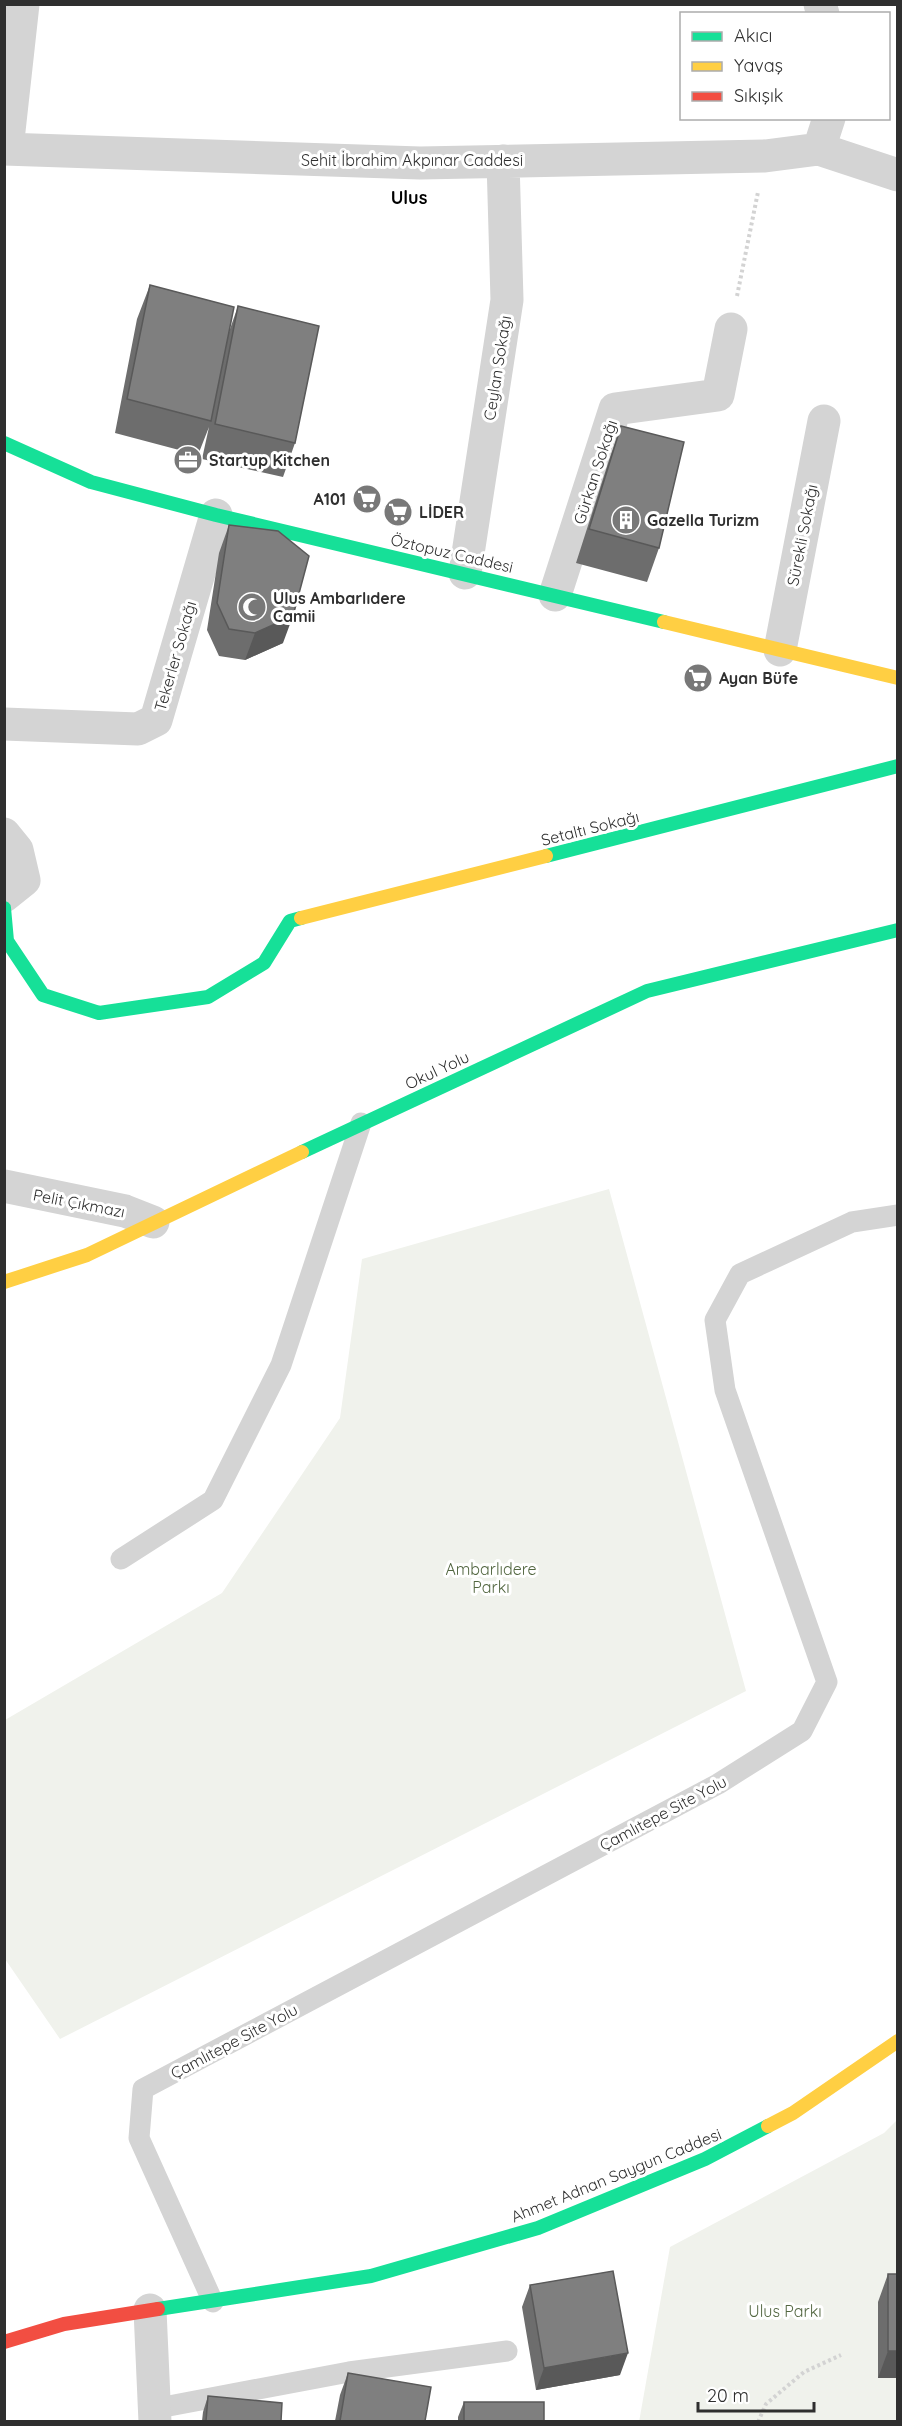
<svg xmlns="http://www.w3.org/2000/svg" width="902" height="2426" font-family="Quicksand,sans-serif">
  <rect width="100%" height="100%" fill="#fff"/>
  <path fill="#f0f2ec" d="M609 1189 746 1691 60 2039 5 1959V1720L222 1593 340 1418 362 1259Z
    M897 2120V2421L639 2422 670 2247 884 2133Z"/>
  <g fill="none" stroke-linecap="round" stroke-linejoin="round">
    <path stroke="#d3d3d3" stroke-width="4" stroke-dasharray="3 3" stroke-linecap="butt" d="M737 296 758 192
      M758 2422 766 2404 804 2372 841 2355"/>
    <path stroke="#d4d4d4" stroke-width="21" d="M121 1559 213 1500 281 1365 361 1123
      M213 2302 139 2138 143 2089 718 1784 802 1731 827 1682 725 1390 715 1320 740 1274 852 1222 898 1215
      M153 2409 349 2372 507 2351"/>
    <path stroke="#d4d4d4" stroke-width="33" d="M820 4 823 14
      M829 118 819 149 898 175
      M4 149 420 163 765 156 819 149
      M7 149 23 4
      M465 573 507 300 503 161
      M555 595 615 409 718 395 731 329
      M780 650 824 421
      M4 724 138 729 156 720 216 515
      M4 834 17 850 24 880 4 896
      M4 1186 125 1211 153 1222
      M150 2310 155 2422"/>
    <path stroke="#16e098" stroke-width="14" d="M4 443 91 482 216 515 664 622
      M546 856 898 766
      M4 908 7 941 43 995 99 1013 208 997 264 963 290 921 301 918
      M302 1152 647 991 898 930
      M158 2309 371 2276 538 2228 705 2159 768 2126"/>
    <path stroke="#ffcf43" stroke-width="14" d="M664 622 898 678
      M301 918 546 856
      M4 1282 87 1255 302 1152
      M768 2126 793 2113 898 2041"/>
    <path stroke="#f24e42" stroke-width="14" d="M4 2342 64 2324 158 2309"/>
  </g>
  <path fill="#6d6d6d" d="M150 285 229 332 238 306 295 443 283 477 202 459 209 427 198 455 115 433 137 319Z
    M621 426 659 548 647 582 576 563 609 460Z
    M229 525 283 643 245 660 219 656 207 630 219 553Z
    M888 2274H897V2378H878V2302Z
    M530 2285 620 2375 536 2390 522 2307Z
    M348 2373 425 2421H335L340 2395Z
    M208 2396 281 2421H202L203 2412Z
    M464 2402 544 2421H458V2417Z"/>
  <path fill="#595959" d="M293 616 283 643 245 660 255 633Z
    M888 2351H897V2378H878Z
    M628 2353 620 2375 536 2390 544 2368Z"/>
  <path fill="#7f7f7f" stroke="#595959" stroke-width="1.5" d="M150 285 234 307 211 421 127 399Z
    M238 306 319 326 295 443 215 424Z
    M621 426 684 442 659 548 589 529Z
    M229 525 278 531 309 556 293 616 255 633 229 629 217 603Z
    M613 2271 628 2353 544 2368 530 2285Z
    M888 2274H897V2351H888Z
    M348 2373 431 2387 425 2421H340Z
    M208 2396 282 2403 281 2421H206Z
    M464 2402H544V2421H464Z"/>
  <defs>
    <g id="office-disc" transform="scale(1.5)"><circle r="9.5" fill="#787878" stroke="#fff"/><path d="M-6-3h4V-5.5h4V-3h4V5H-6ZM-1-4.5V-3h2v-1.5ZM-6 0V1H6V0Z" fill="#fff"/></g>
    <g id="supermarket-disc" transform="scale(1.5)"><circle r="9.5" fill="#787878" stroke="#fff"/><path d="M-6-5.5h2.5l.6 2H6L4.5 2H-2.5L-4.4-4H-6ZM-1.5 3.2a1.3 1.3 0 1 0 .1 0ZM3 3.2a1.3 1.3 0 1 0 .1 0Z" fill="#fff"/></g>
    <g id="building-disc" transform="scale(1.5)"><circle r="9.5" fill="#787878" stroke="#fff"/><path d="M-4-6H4V6H1V3H-1V6H-4ZM-2.5-4.3h1.7v1.8h-1.7ZM.8-4.3h1.7v1.8H.8ZM-2.5-1h1.7V.8h-1.7ZM.8-1h1.7V.8H.8Z" fill="#fff"/></g>
    <g id="mosque-disc" transform="scale(1.5)"><circle r="9.5" fill="#787878" stroke="#fff"/><path d="M3.5-4.9A6 6 0 1 0 3.5 4.9A5 5 0 1 1 3.5-4.9Z" fill="#fff"/></g>
  </defs>
  <g fill-rule="evenodd">
    <use href="#office-disc" x="188" y="460"/>
    <use href="#supermarket-disc" x="367" y="499"/>
    <use href="#supermarket-disc" x="398" y="512"/>
    <use href="#building-disc" x="626" y="520"/>
    <use href="#mosque-disc" x="252" y="607"/>
    <use href="#supermarket-disc" x="698" y="678"/>
  </g>
  <g text-anchor="middle" dominant-baseline="central" stroke-width="6" stroke-linejoin="round" paint-order="stroke">
    <g font-size="16" fill="#2f2f2f" stroke="#fff">
      <text x="412" y="160">Sehit İbrahim Akpınar Caddesi</text>
      <text transform="translate(497 368) rotate(-81)">Ceylan Sokağı</text>
      <text transform="translate(595 472) rotate(-72)">Gürkan Sokağı</text>
      <text transform="translate(802 535) rotate(-79)">Sürekli Sokağı</text>
      <text transform="translate(452 553) rotate(13)">Öztopuz Caddesi</text>
      <text transform="translate(175 656) rotate(-74)">Tekerler Sokağı</text>
      <text transform="translate(590 828) rotate(-14)">Setaltı Sokağı</text>
      <text transform="translate(437 1070) rotate(-25)">Okul Yolu</text>
      <text transform="translate(79 1203) rotate(11)">Pelit Çıkmazı</text>
      <text transform="translate(663 1813) rotate(-28)">Çamlıtepe Site Yolu</text>
      <text transform="translate(234 2041) rotate(-28)">Çamlıtepe Site Yolu</text>
      <text transform="translate(616 2175) rotate(-22)">Ahmet Adnan Saygun Caddesi</text>
    </g>
    <g font-size="16" font-weight="bold" fill="#2f2f2f" stroke="#fff" text-anchor="start">
      <text x="209" y="460">Startup Kitchen</text>
      <text x="346" y="499" text-anchor="end">A101</text>
      <text x="419" y="512">LİDER</text>
      <text x="647" y="520">Gazella Turizm</text>
      <text x="273" y="598">Ulus Ambarlıdere<tspan x="273" dy="18">Camii</tspan></text>
      <text x="719" y="678">Ayan Büfe</text>
    </g>
    <g font-size="16" fill="#536741" stroke="#fff">
      <text x="491" y="1569">Ambarlıdere<tspan x="491" dy="18">Parkı</tspan></text>
      <text x="785" y="2311">Ulus Parkı</text>
    </g>
    <g font-size="18" font-weight="bold" fill="#000" stroke="#fff">
      <text x="409" y="197">Ulus</text>
    </g>
  </g>
  <rect width="902" height="2426" fill="none" stroke="#2f2f2f" stroke-width="12"/>
  <rect x="680" y="12" width="210" height="108" fill="#ffffff" stroke="#acacac" stroke-width="1.5"/>
  <rect x="692" y="32" width="30" height="9" fill="#16e098" stroke="#acacac" stroke-width="1.5"/>
  <text x="734" y="42" font-size="18" fill="#2f2f2f">Akıcı</text>
  <rect x="692" y="62" width="30" height="9" fill="#ffcf43" stroke="#acacac" stroke-width="1.5"/>
  <text x="734" y="72" font-size="18" fill="#2f2f2f">Yavaş</text>
  <rect x="692" y="92" width="30" height="9" fill="#f24e42" stroke="#acacac" stroke-width="1.5"/>
  <text x="734" y="102" font-size="18" fill="#2f2f2f">Sıkışık</text>
  <path d="M698 2402v9h116v-9" fill="none" stroke="#2f2f2f" stroke-width="3"/>
  <text x="707" y="2402" font-size="18" fill="#2f2f2f" stroke="#ffffff" stroke-width="4.5" paint-order="stroke">20 m</text>
</svg>
